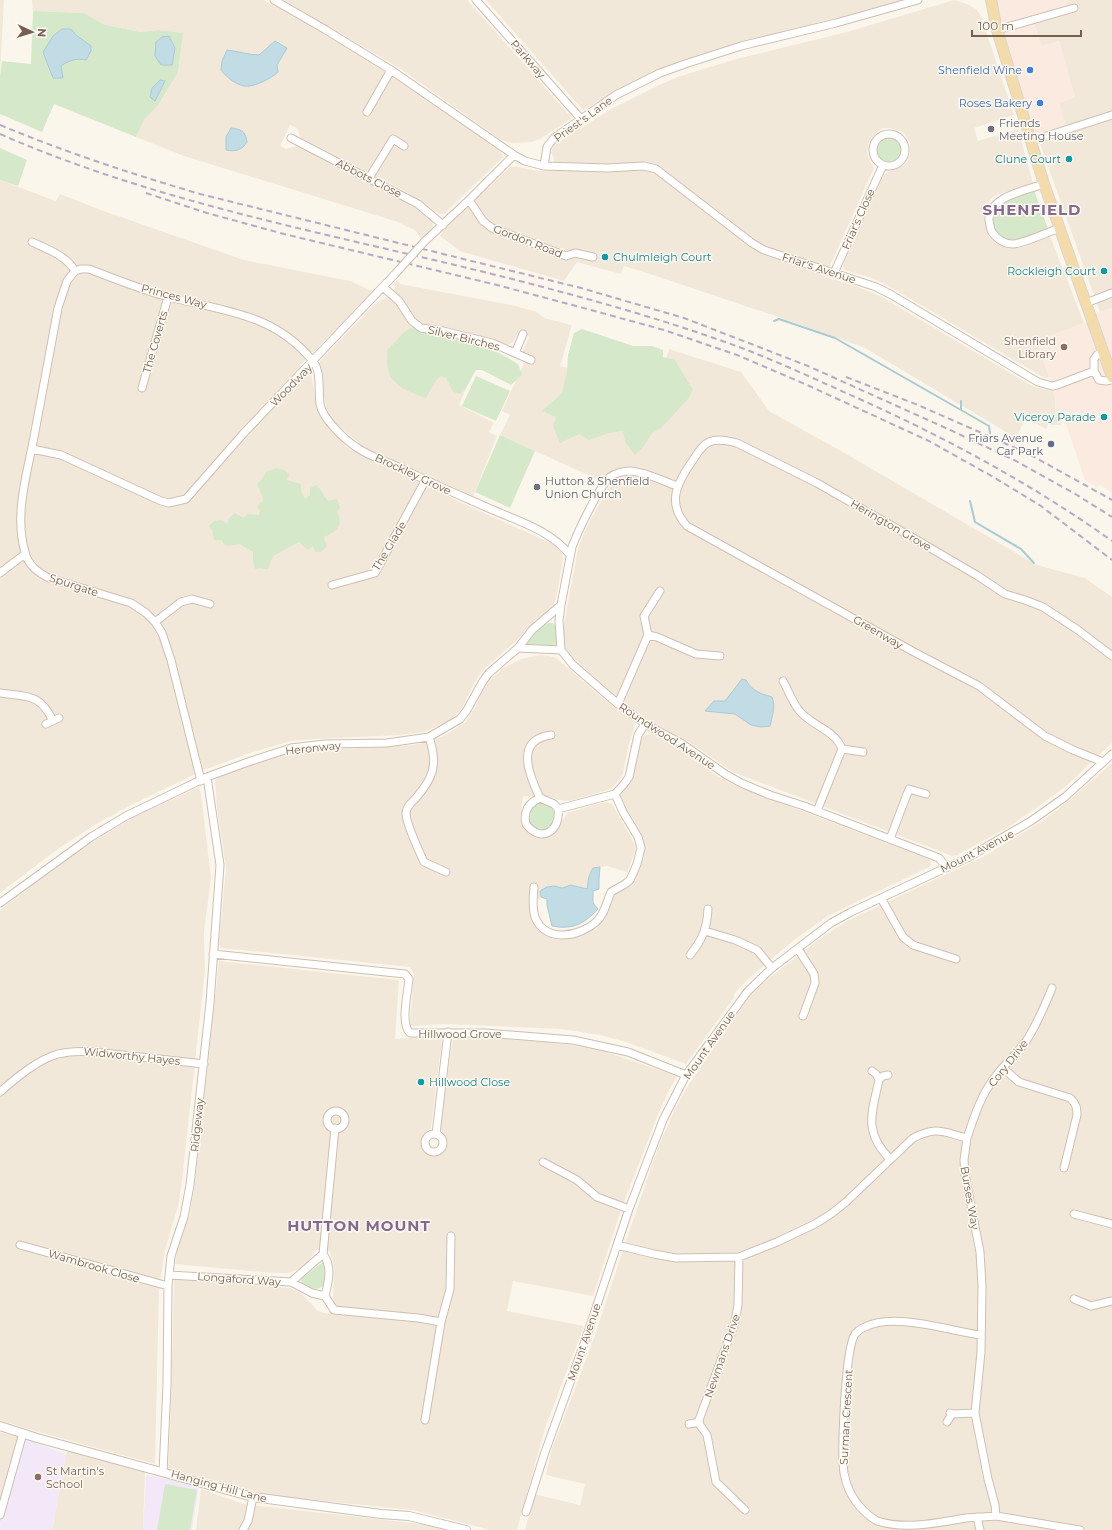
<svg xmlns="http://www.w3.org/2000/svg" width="1112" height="1530" font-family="Montserrat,sans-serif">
  <rect width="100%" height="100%" fill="#fbf6eb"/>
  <path fill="#f2e8da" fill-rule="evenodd" d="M0 0H4L0 76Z
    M32 0H264L344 46 433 102 496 147 502 154 503 157 444 214H439L405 191 301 138 297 128 290 125 280 146 286 149 298 146 410 204 433 221V227L422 241 416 231 398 222 184 156 136 137 144 120 178 72 183 33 159 30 141 32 105 25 84 13 33 11ZM275 41 287 48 269 79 259 83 235 82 227 78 243 52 251 55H259Z
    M284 0H467L572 118 540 139 532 142 512 143 501 140 401 69Z
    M486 0H906L857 15 745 42 694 57 672 65 631 84 583 110Z
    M954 0 967 4 976 9 981 16 1014 115 974 128 978 141 1018 129 1033 183 997 195 991 199 987 205 984 215 986 230 989 236 996 243 1006 247 1019 246 1050 236 1084 323 1037 341 1049 377 1046 378 1041 376 887 285 872 278 844 270 843 265 884 174 903 166 908 161 910 154V143L906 136 903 132 890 128H883L878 131 869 141 867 154 874 168 825 277 853 285 880 296 1034 387 1053 391 1055 400V413L1060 414 1061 425H1048L1046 429 1026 418 1016 438 865 348 793 322 653 275 624 266 621 274 577 262 564 281 460 251 440 236 443 230 510 167H518L539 171H554V158L551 153 554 145 613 108 657 86 678 77 736 59 847 32Z
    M1067 0H1112V308L1100 312 1040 144 1067 134 1058 103 1075 97 1059 41 1041 46 1032 16 1068 6Z
    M0 180 56 201 60 194 98 209 244 260 350 281 374 292 300 365 311 374 319 414 328 426 340 438 346 447 462 503 553 544 561 551 563 558 556 599 549 612 482 671 474 683 462 708 451 720 424 732 399 735 316 739 291 741 250 753 204 770 135 803 96 824 55 851 0 893Z
    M397 280 400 284 512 305 537 312 544 318 572 325 560 366 656 391 669 349 741 372 769 411 841 451 1037 565 1085 578 1112 597V743L1066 786 1039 806 1007 828 957 855 952 856 733 772 686 740 656 725 631 708 609 690 574 659 566 650 564 642 563 629 578 549 586 528 610 485 500 435 510 415 502 411 526 359 522 353 529 337 518 332 513 342 507 346 490 341 476 370 471 377 459 405 494 423 489 432 497 436 473 497 362 446 338 425 329 415 326 407 318 363 374 305 394 292 395 284Z
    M541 655 549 656 556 658 605 700 634 722 635 726 629 743 623 773 620 779 614 786 608 790 573 800 564 801 548 797 523 796 520 817 522 826 527 832 534 837 539 838 548 837 553 834 558 829 567 813 605 802 612 804 632 839 635 846V852L627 872 607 866 593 868 588 876 587 889 571 885 562 888 554 886 540 891 541 900 539 899 536 895 530 907V914L535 924 552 937 567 938 586 931 612 895 634 877 638 871 644 858V843L640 831 621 801V793L630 782 635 766 640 740 644 736 651 733 681 749 717 776 738 787 929 859 931 862V865L929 867 854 903 828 916 794 940 746 981 735 993 733 999 686 1064 626 1042 600 1035 561 1029 445 1024 412 1026H410L414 974 410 967 221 948 219 944 226 868 217 808 215 782 216 778 250 765 283 755 305 751 412 745 428 742 446 735 465 722 475 708 482 692 489 681 502 669 521 659Z
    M1112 763V1530H525L534 1494 580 1505 585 1484 546 1475 551 1452 594 1338 627 1238 659 1145 676 1107 689 1084 745 1003 759 986 822 937 849 920 983 857 1009 841 1041 822 1072 798Z
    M199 787 201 794 211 877 204 933 205 970 182 1181 178 1206 165 1250 159 1289 155 1464 24 1428 0 1420V910L74 854 105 834 136 816Z
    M219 961 399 980 395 1039 439 1036 442 1037V1039L431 1128 422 1138V1146L424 1151 430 1155 435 1156 443 1153 447 1145 445 1137 440 1128 452 1043 453 1039 457 1036 547 1042 572 1045 603 1051 677 1076 668 1092 657 1117 621 1210 593 1296 513 1281 507 1311 584 1326 545 1428 517 1530H491L412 1510 294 1498 261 1493 168 1468 171 1405 174 1279 268 1286 290 1288 302 1294 318 1311 328 1314 333 1306 334 1267 330 1251 316 1250 307 1263 299 1269 288 1273H273L175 1264 177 1252 190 1214 195 1183Z
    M0 1432 25 1439 0 1525Z
    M68 1451 145 1471 143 1530H52L66 1454Z
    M201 1489 244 1504 421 1524 446 1530H196Z"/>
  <path fill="#faeae0" d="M991 0H1067L1068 6 1032 16 1041 46 1059 41 1075 97 1059 103 1067 129 1031 141Z
    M1112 308V493L1100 485 1097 487 1085 480 1063 415 1055 413V400L1052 386 1037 341 1093 320 1091 315Z"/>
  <path fill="#f3e8f8" d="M25 1439 66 1454 52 1530H0V1525Z
    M146 1475 199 1485 192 1530H143Z"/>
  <path fill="#d5e8ca" d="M33 11 84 13 105 25 141 32 159 30 183 33 178 72 158 105 144 120 136 137 54 104 42 132 0 114V76L2 61 31 64Z
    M875 150a14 14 0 1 1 28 0a14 14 0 1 1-28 0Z
    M0 148 27 160 18 186 0 180Z
    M1034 190 1048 229C1037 233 1024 240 1013 241 997 242 985 221 995 207 1001 198 1024 193 1034 190Z
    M411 328 480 346 499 353 518 364 522 375 511 385 482 370H476C471 378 468 387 461 394L453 392 446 378 441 376C433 382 431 390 426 398 415 395 392 385 389 373 386 366 387 358 387 350 396 343 400 333 411 328Z
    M582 329 633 346H652L663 350V357L675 360 693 390 688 399 661 428 652 433 644 446 635 455 625 442 623 431 609 433 589 440 579 434 560 443 553 426 556 417 542 411 562 393 567 372 568 355 574 333Z
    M476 376 510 391 496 421 462 406Z
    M500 435 535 451 510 508 475 492Z
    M276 468 284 470 289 474 287 480 301 484V491L305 499 310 495V488L316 485C322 490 323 495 328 501L337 499 340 507 337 512C345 526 335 532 324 537L327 546 321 552H315L313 546 308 550 299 542 273 556 268 569 260 568 255 569 253 560V552L240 544 229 546 224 545 222 540H214L212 530 209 526 214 521 222 520 227 524 229 518 235 513 244 518 247 514 259 515 260 511 257 507 261 502 264 501 257 484 262 479 266 472Z
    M549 623H553L556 627 557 647 525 646V644C532 636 539 627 549 623Z
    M541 803 552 807C559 821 553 827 540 832L529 825C527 814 528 805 541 803Z
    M323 1262C332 1270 327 1296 308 1287 304 1285 303 1284 301 1280L302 1278Z
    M165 1484 197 1490 190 1530H157Z"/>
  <path fill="#c1dce4" stroke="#a8cbd4" d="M62 29H71L76 35 91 46V51L86 60C77 58 69 60 61 66L63 78H53L43 52 53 36Z
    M169 36 175 48 172 65H161L155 56 156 42 162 37Z
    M275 41 287 48 277 65 278 72C272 78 253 88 244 86 235 84 226 77 221 70L222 61 227 50C238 51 249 55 259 55Z
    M160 80 165 81 155 101 150 97 152 88Z
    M231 128C240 129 246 131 247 142 242 150 236 152 226 150V137Z
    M742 679 746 680C752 691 761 694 772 697 776 706 772 717 770 726L761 727 751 725 735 714 705 711 714 701H725Z
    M600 867 599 879V889L593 891V903L598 909C584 924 573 930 552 926L547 905V899L541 897 540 891 547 887 554 886 562 888 571 885 587 889C589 880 587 878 593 868Z"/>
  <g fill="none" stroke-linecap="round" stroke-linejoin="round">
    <path stroke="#a8cbd4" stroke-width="2" d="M774 321 779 319 835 338 961 410
      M961 401V410L989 426 990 433
      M970 501 975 522 1021 549 1034 563"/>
    <g stroke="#cdbfb2" stroke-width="9">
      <path id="minor" d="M274 0 326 30 391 70 514 155 525 161 544 166 547 147 554 138 616 95 660 73 685 64 741 46 836 23 918 0
        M476 0 581 119
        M997 30 1074 8
        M367 112 391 70
        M873 150a16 16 0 1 1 32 0a16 16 0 1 1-32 0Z
        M291 138 418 204 443 225
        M1031 141 1112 115
        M544 166 607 168 644 166 656 169 752 243 764 250 876 287 890 294 1038 382 1052 386 1057 385 1094 371
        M369 178 393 139 404 146
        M1044 184C1026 190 988 197 989 220 990 224 990 229 992 232 997 239 1004 244 1013 244 1021 244 1049 232 1059 228
        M469 200 483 221 492 228 566 256 575 253 593 257
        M32 242C47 249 67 256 75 271L81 269H89C115 279 142 290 169 297 223 311 273 313 312 360 322 371 318 390 320 404 322 418 344 439 356 447 367 455 382 460 394 465 427 481 460 496 493 510 521 522 551 531 570 555
        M424 242 469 200 514 155
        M75 271 67 281 58 308C50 351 42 394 34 437 27 474 14 515 25 552 28 565 37 572 49 578L131 603 146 613 155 622 162 633 171 660 201 781
        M834 273 883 165
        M383 287 399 301 412 321 421 328 443 331 492 343 531 360
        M1086 303 1112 293
        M1103 352 1097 355 1094 359V371L1099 380 1106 381 1112 380
        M515 353 523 334
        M142 388 168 297
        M32 449 61 455 161 501 169 503 186 499 243 434 395 274
        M677 486C662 481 647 472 630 471 624 471 615 473 610 477 599 487 578 531 572 547L561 605 559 620 561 650 573 665 618 704 645 724 681 743 725 774 741 783 770 795 804 806 939 858 946 867
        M0 573 25 554
        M332 585 375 573 425 481
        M155 622 181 602 192 599 210 604
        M648 635 644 616 660 591
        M518 648 561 650
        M783 681C788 690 792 701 798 709 810 726 835 729 842 749L863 752
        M0 693C27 697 40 693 53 721
        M618 704 648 635 657 637 696 654 720 656
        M46 724 59 718
        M551 735C514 740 529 775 540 798L554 804 558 809 615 794 624 784 629 777 638 735 645 724
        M429 737C438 764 434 777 416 798 412 802 406 807 406 813 406 824 419 851 424 862L446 872
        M1103 762 1073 750 1045 736 979 686 914 652 687 526C666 503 677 483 693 460 697 454 702 445 709 442 718 438 729 441 737 443L817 483 915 539 978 576 1005 594 1025 600 1043 607 1078 630 1112 656
        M540 798C528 803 523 812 526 824 541 844 561 831 558 809
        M817 811 842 749
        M890 839 909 789 926 794
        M534 887C533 897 532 908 535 917 545 943 579 937 596 922 605 914 606 903 611 892L625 884 630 880 637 864 641 848 638 837 623 812 615 794
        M881 898 903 937 913 945 956 959
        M0 903 91 837 126 816 207 777 248 762 291 748 325 744 387 743 429 737 460 719 467 710 483 681 489 673 518 648 532 630 561 605
        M705 931 735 940 757 950 772 968
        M798 949 814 974 815 983 803 1016
        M213 954 405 974 409 979C408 992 400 1024 410 1033H485L573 1040 628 1052 686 1075
        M690 955C702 940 707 929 708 909
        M1003 1068 1019 1082 1070 1098C1076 1104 1077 1107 1077 1115L1064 1168
        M872 1071 876 1074 879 1080C872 1112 863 1132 890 1159
        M879 1080 883 1076 888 1075
        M0 1092C16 1078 37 1060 58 1054 70 1051 83 1051 95 1052L204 1064
        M327 1120a9 9 0 1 1 18 0a9 9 0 1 1-18 0Z
        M425 1143a9 9 0 1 1 18 0a9 9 0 1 1-18 0Z
        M436 1134 448 1032
        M967 1138C974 1117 981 1095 995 1077 1005 1063 1019 1053 1028 1038 1038 1022 1045 1005 1052 988
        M543 1162 577 1180 597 1197 629 1209
        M1074 1214 1112 1224
        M20 1245 168 1286
        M617 1245 654 1254 676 1258 739 1257 777 1242 815 1224 831 1214 846 1202 913 1138C938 1126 942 1132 967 1138L964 1160 965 1175 980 1252 982 1286 981 1352 975 1413 988 1479 995 1505 996 1516 1080 1530
        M169 1275 291 1282 312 1293 325 1296 334 1310 418 1318 441 1322
        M291 1282 323 1254
        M325 1296C328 1283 333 1267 323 1254L335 1128
        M1074 1299 1091 1306 1112 1301
        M981 1335C949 1331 895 1312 865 1327 861 1328 858 1331 855 1334 845 1350 841 1452 844 1473 845 1477 846 1483 848 1487 853 1501 865 1514 877 1521 906 1530 936 1523 966 1518 976 1517 986 1517 996 1516
        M950 1413 952 1414 975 1413
        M425 1420 441 1322 450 1289 451 1236
        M699 1420 700 1425 707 1435 716 1482 745 1510
        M947 1422 952 1414
        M689 1424 695 1423 699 1420 735 1322 738 1305 739 1257
        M163 1472 167 1385 168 1286 171 1256 184 1217 190 1185 210 1003 220 865 207 777
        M526 1512 544 1455 585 1341 629 1209 663 1120 686 1075 748 991 772 968 831 923 851 912 967 858 1031 821 1065 797 1112 754
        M0 1515 23 1433
        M977 1517 980 1530
        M243 1530 248 1521 253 1497"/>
    </g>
    <g stroke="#cdbfb2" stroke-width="10">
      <path id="tertiary" d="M0 1426 37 1438 253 1497 381 1514 409 1516 466 1530"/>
    </g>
    <g stroke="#dbd5d2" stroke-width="12">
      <path id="primary" d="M991 0 997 30 1044 184 1112 377"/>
    </g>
    <use href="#minor" stroke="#fff" stroke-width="7"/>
    <use href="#tertiary" stroke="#fff" stroke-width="8"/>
    <use href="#primary" stroke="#f3dcaa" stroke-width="10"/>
    <path stroke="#baa9c5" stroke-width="2" stroke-dasharray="6 4" stroke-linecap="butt" d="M0 125C65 152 132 174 200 194L581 288 684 318 808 366 948 429 1016 461 1077 495 1112 517
      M0 134C160 204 332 234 500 276 583 297 667 320 747 350 780 363 813 378 846 393 939 434 1029 482 1112 541
      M146 193 207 213 284 234 497 285 591 310 664 330 737 355 805 384 929 441 995 478 1041 506 1112 560
      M846 377 918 405 1027 453 1112 500"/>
    <g stroke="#cdbfb2" stroke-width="9" stroke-linecap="butt">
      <path id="minor-bridge" d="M395 274 424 242"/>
    </g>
    <use href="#minor-bridge" stroke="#fff" stroke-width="7"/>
  </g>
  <g fill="#3f7fe0" stroke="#fefaf2" stroke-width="1.5">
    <circle cx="1030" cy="70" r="4"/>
    <circle cx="1040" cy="103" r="4"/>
  </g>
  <g fill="#6b7280" stroke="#fefaf2" stroke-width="1.5">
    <circle cx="991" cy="129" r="4"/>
    <circle cx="537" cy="487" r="4"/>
  </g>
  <g fill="#0f9aa8" stroke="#fefaf2" stroke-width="1.5">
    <circle cx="1069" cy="159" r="4"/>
    <circle cx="605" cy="257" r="4"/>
    <circle cx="1104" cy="271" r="4"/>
    <circle cx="1104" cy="417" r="4"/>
    <circle cx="421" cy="1082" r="4"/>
  </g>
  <g fill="#8d6e63" stroke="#fefaf2" stroke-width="1.5">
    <circle cx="1064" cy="347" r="4"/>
    <circle cx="38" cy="1477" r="4"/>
  </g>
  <circle fill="#5c6f8a" stroke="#fefaf2" stroke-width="1.5" cx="1051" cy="444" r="4"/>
  <g text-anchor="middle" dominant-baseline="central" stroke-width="3" stroke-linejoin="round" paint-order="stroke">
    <g font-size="11" fill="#745f50" stroke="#fefaf2">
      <text transform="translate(528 59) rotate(49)">Parkway</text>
      <text transform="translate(583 119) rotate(-36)">Priest's Lane</text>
      <text transform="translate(369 178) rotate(27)">Abbots Close</text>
      <text transform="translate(858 219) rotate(-66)">Friar's Close</text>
      <text transform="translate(528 241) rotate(21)">Gordon Road</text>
      <text transform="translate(819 268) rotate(18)">Friar's Avenue</text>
      <text transform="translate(174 296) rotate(15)">Princes Way</text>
      <text transform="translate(464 338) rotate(14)">Silver Birches</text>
      <text transform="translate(155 342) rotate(-74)">The Coverts</text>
      <text transform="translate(291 385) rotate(-46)">Woodway</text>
      <text transform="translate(413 474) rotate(25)">Brockley Grove</text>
      <text transform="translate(891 525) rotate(30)">Herington Grove</text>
      <text transform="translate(389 546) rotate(-59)">The Glade</text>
      <text transform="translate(74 585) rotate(18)">Spurgate</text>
      <text transform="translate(878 632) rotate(30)">Greenway</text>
      <text transform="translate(667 736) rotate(33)">Roundwood Avenue</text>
      <text transform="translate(313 748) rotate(-6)">Heronway</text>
      <text transform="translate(977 851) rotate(-27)">Mount Avenue</text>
      <text x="460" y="1034">Hillwood Grove</text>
      <text transform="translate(709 1045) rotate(-55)">Mount Avenue</text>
      <text transform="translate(132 1056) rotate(6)">Widworthy Hayes</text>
      <text transform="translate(1008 1063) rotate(-52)">Cory Drive</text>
      <text transform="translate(197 1125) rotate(-84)">Ridgeway</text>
      <text transform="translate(970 1198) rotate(80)">Burses Way</text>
      <text transform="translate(94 1266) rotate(16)">Wambrook Close</text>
      <text transform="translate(239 1279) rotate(4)">Longaford Way</text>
      <text transform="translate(584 1342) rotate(-71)">Mount Avenue</text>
      <text transform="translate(722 1356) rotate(-71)">Newmans Drive</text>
      <text transform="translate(846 1417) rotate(-87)">Surman Crescent</text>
      <text transform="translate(219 1486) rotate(15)">Hanging Hill Lane</text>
    </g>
    <g font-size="11" fill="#366cbe" stroke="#fefaf2" text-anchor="end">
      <text x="1022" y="70">Shenfield Wine</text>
      <text x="1032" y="103">Roses Bakery</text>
    </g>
    <g font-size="11" fill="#5b616d" stroke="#fefaf2" text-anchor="start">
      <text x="999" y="123">Friends<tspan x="999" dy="13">Meeting House</tspan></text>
      <text x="545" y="481">Hutton &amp; Shenfield<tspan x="545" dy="13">Union Church</tspan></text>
    </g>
    <g font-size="11" fill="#0d838f" stroke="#fefaf2" text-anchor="end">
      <text x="1061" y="159">Clune Court</text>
      <text x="613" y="257" text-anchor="start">Chulmleigh Court</text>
      <text x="1096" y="271">Rockleigh Court</text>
      <text x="1096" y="417">Viceroy Parade</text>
      <text x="429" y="1082" text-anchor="start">Hillwood Close</text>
    </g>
    <g font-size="11" fill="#785e54" stroke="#fefaf2" text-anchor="end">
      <text x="1056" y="341">Shenfield<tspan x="1056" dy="13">Library</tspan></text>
      <text x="46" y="1471" text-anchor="start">St Martin's<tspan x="46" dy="13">School</tspan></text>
    </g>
    <g font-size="11" fill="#4e5e75" stroke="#fefaf2" text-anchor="end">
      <text x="1043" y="438">Friars Avenue<tspan x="1043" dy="13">Car Park</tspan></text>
    </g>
    <g font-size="15" font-weight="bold" letter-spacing="1" fill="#856890" stroke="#fefaf2">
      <text x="1032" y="209">SHENFIELD</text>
      <text x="359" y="1225">HUTTON MOUNT</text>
    </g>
  </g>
  <g transform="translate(32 32) rotate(94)" stroke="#fefaf2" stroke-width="3" paint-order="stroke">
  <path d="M0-3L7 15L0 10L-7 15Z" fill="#745f50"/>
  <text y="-6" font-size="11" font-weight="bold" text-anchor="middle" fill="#745f50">N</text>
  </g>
  <path d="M972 30v6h109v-6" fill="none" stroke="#745f50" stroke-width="2"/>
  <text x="978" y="30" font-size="12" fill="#745f50" stroke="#fefaf2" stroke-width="3" paint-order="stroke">100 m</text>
</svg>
